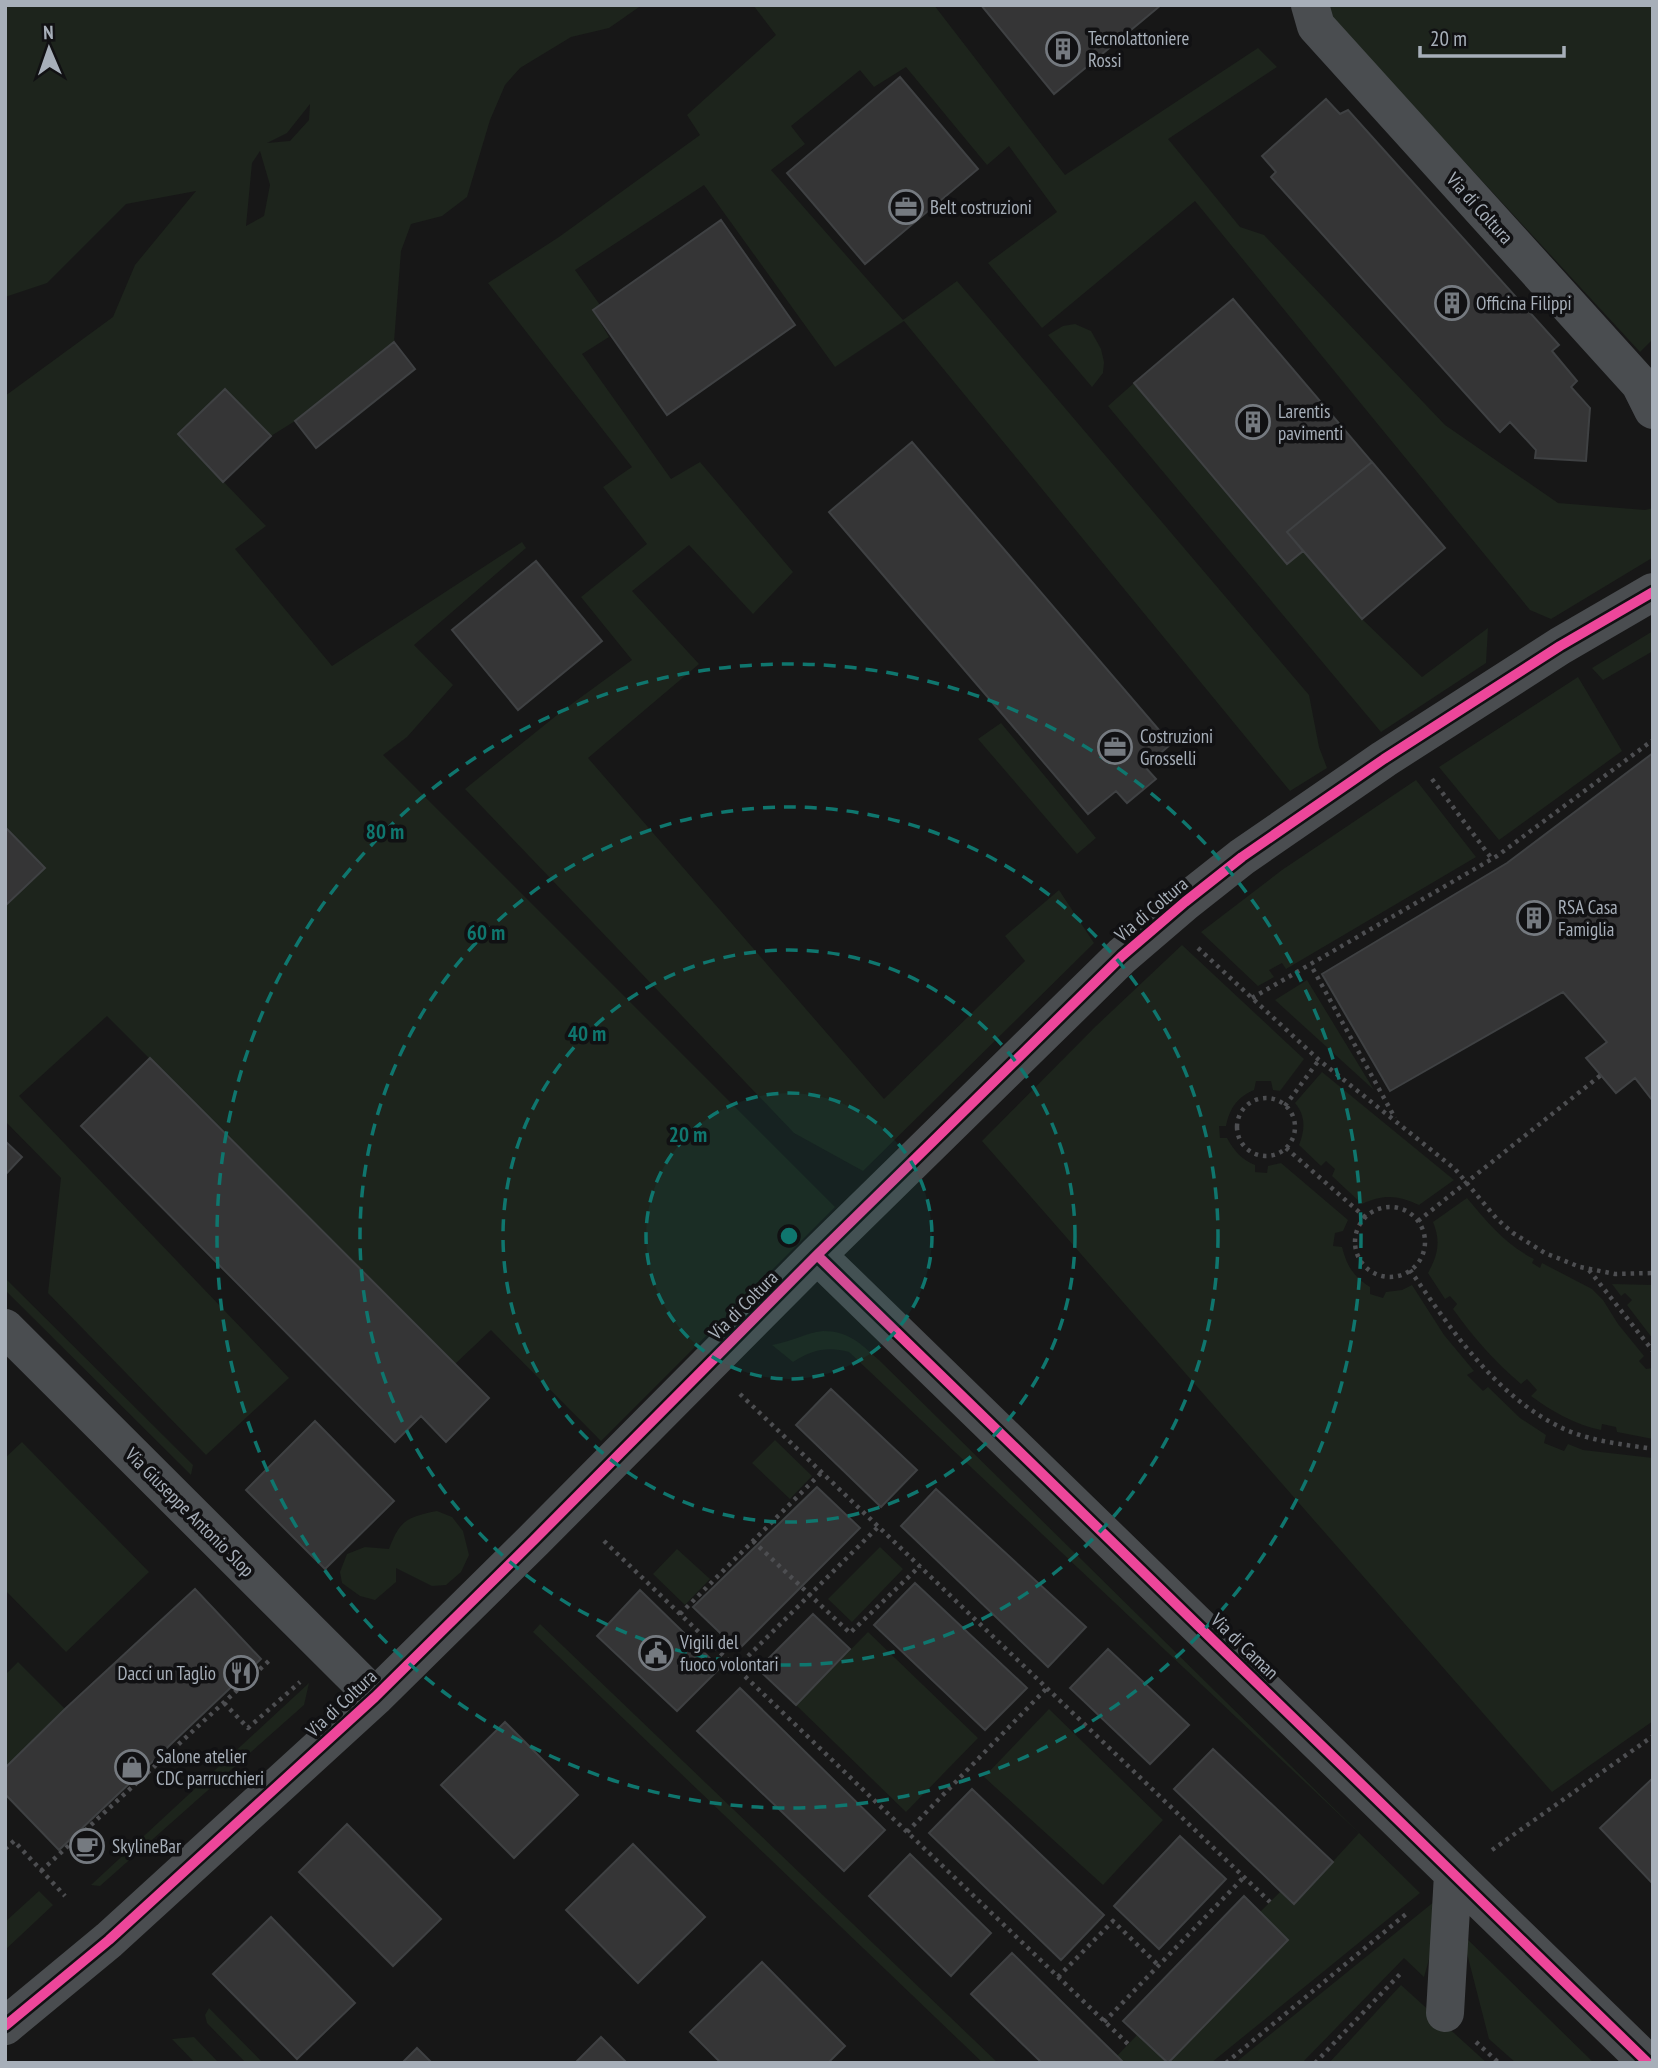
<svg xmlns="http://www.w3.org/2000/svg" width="1658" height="2068" font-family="'PT Sans Narrow',sans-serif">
  <rect width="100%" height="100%" fill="#171717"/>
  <path fill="#1d241c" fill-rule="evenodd" d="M5 5H642L609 28 571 37 520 68 505 85 490 120 467 197 442 216 411 224 401 251 394 342 295 421 271 436 225 389 178 434 266 526 235 549 332 666 522 542 526 548 414 645 453 685 407 737 383 755 835 1207 601 1441 491 1330 455 1364 107 1016 19 1096 289 1378 206 1455 48 1293 61 1178 5 1121V396L113 317 135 265 196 191 126 204 47 283 5 297ZM310 104 309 120 290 141 267 143 287 133ZM260 151 270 185 264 216 246 226 252 163Z
    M753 5H934L1065 175 1258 48 1277 67 1168 139 1240 227 1264 235 1445 425 1558 503 1645 510 1653 508 1652 558 1551 619 1530 610 1195 201 1042 328 988 263 1057 212 1009 146 987 165 906 67 874 87 860 70 791 126 805 144 771 170 903 320 957 281 1309 695 1319 747 1327 768 1290 791 904 321 835 367 704 185 575 270 600 305 593 310 609 337 582 354 671 479 700 462 793 572 753 614 689 545 632 591 699 664 588 758 884 1099 1025 961 1005 936 1059 890 1094 943 863 1171 794 1133 465 789 562 711 632 660 581 597 647 544 603 487 632 467 488 283 559 237 700 135 687 115 776 35Z
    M1329 5H1653V339L1640 352 1332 18Z
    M1075 324 1091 331 1101 349 1104 362 1103 373 1092 387 1048 335 1063 326Z
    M1134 383 1287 564 1303 551 1362 619 1422 677 1488 628 1486 663 1381 732 1108 406Z
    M1653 631V651L1603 680 1592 668Z
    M1578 677 1622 751 1499 840 1439 767Z
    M1001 723 1096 838 1077 854 978 739Z
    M1416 780 1476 857 1286 969 1282 963 1269 970 1274 977 1258 986 1201 932 1282 870Z
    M1182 945 1304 1059 1280 1091 1273 1090 1271 1081H1256L1254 1090C1238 1097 1230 1107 1226 1126H1219L1220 1138H1227C1235 1152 1241 1159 1255 1165V1172L1267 1173 1268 1166 1281 1163 1348 1220 1343 1231 1335 1233 1333 1246 1342 1247C1347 1266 1353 1276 1370 1287V1294L1383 1298 1386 1292 1402 1290 1412 1285 1444 1335 1474 1371 1467 1375 1483 1391 1488 1387 1520 1418 1546 1435 1544 1443 1564 1451 1568 1444 1583 1450 1653 1458V1721L1552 1792 982 1141 1095 1027Z
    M1307 980 1374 1090 1275 1000Z
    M1322 1072 1454 1180 1419 1205C1398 1195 1383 1194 1362 1204L1332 1176 1335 1169 1326 1161 1321 1166 1299 1145C1305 1130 1306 1116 1295 1103Z
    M1467 1198C1486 1221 1506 1245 1534 1259L1532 1263 1540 1268 1542 1263 1592 1289 1603 1300 1618 1324 1644 1356 1639 1361 1646 1369 1653 1368V1439L1617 1432 1616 1427 1602 1424 1601 1430C1576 1425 1551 1411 1531 1396L1537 1390 1527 1379 1521 1384C1495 1362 1473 1337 1453 1309L1457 1304 1450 1296 1445 1299 1428 1273C1438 1255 1441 1241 1433 1222Z
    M5 1278 193 1465 191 1475 5 1290Z
    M1612 1284 1653 1285V1339L1627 1305 1632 1300 1625 1293 1621 1296Z
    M823 1331C849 1331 861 1344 879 1360L1420 1893 1211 2063H1169L1288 1940 1260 1912 1281 1891 1294 1904 1359 1833 849 1352C827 1346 812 1350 793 1362L772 1345C791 1342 805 1333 823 1331Z
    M775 1440 812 1476 790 1499 752 1463Z
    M22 1442 149 1572 66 1652 5 1590V1458Z
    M437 1511 452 1517 463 1531 469 1555 461 1572 446 1585 432 1586 396 1568V1582L375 1600 360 1596 342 1583 340 1572 347 1554 365 1547 389 1549C400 1520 407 1517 437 1511Z
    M880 1547 903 1569 852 1622 828 1599Z
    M677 1549 710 1579 685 1605 653 1574Z
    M540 1624 998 2063H983L533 1632Z
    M868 1632 978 1738 906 1812 796 1705Z
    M18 1662 65 1709 5 1768V1675Z
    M309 1683 304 1705 100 1886 91 1885Z
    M1049 1709 1163 1820 1103 1885 984 1777Z
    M39 1891 53 1905 5 1950V1922Z
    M1435 1901 1439 1924 1424 1977 1404 1958 1302 2063H1235Z
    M1462 1934 1594 2063H1516L1489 2039Z
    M1401 1985 1487 2063H1329Z
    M209 2008 263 2063H246L207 2023 205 2015Z
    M1137 2035 1168 2063H1124L1117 2056Z
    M194 2037 219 2063H195L172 2039Z"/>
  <path fill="#353536" stroke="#3f4143" stroke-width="2" d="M981 5H1161L1054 94Z
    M900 77 978 169 865 264 787 173Z
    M1326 99 1340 114 1348 110 1559 345 1552 351 1577 381 1571 387 1590 408 1586 461 1535 458 1536 450 1510 422 1500 432 1271 177 1276 172 1262 156Z
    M721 220 795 325 667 415 593 310Z
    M1233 299 1372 462 1287 532 1303 551 1287 564 1134 383Z
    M394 342 415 369 316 448 295 421Z
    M225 389 271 436 223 482 178 434Z
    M912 442 1171 744 1145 767 1156 779 1127 803 1116 791 1088 814 829 512Z
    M1372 462 1445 548 1362 619 1287 532Z
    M536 561 602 641 518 710 452 630Z
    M1653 753V1101L1635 1078 1616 1093 1586 1058 1607 1042 1563 992 1390 1091 1322 974 1507 863Z
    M5 827 45 868 5 906Z
    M150 1058 489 1398 446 1442 421 1416 395 1442 81 1126Z
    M5 1141 22 1157 5 1175Z
    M831 1389 917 1470 881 1507 796 1425Z
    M315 1421 394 1501 325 1569 246 1490Z
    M817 1487 860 1528 738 1650 693 1607Z
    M936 1489 1086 1627 1048 1667 901 1526Z
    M915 1583 1027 1688 985 1730 874 1625Z
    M195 1589 261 1659 59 1850 5 1794V1768L65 1709Z
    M640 1590 720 1668 677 1711 597 1636Z
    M813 1614 850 1649 796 1705 758 1669Z
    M1108 1649 1189 1725 1150 1764 1070 1688Z
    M740 1688 885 1830 844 1871 697 1731Z
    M505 1722 578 1795 514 1858 441 1785Z
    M1213 1749 1333 1862 1294 1904 1174 1789Z
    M1653 1778V1884L1600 1828Z
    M972 1789 1104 1915 1061 1960 929 1833Z
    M347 1824 441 1919 393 1966 299 1872Z
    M1180 1836 1226 1879 1159 1949 1114 1906Z
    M633 1844 705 1917 638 1983 566 1910Z
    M910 1854 991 1933 951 1976 869 1896Z
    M1244 1896 1288 1940 1168 2063 1123 2021Z
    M271 1917 355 2003 297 2059 213 1974Z
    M1012 1953 1117 2056 1124 2063H1042L971 1994Z
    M762 1962 845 2046 828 2063H721L690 2032Z
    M601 2037 627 2063H575Z
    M417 2048 432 2063H402Z"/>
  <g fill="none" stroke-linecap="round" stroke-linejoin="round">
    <path stroke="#4d4e51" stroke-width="4.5" stroke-dasharray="3.5 5" stroke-linecap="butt" d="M1432 779 1492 859
      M1198 948 1319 1060 1455 1169 1497 1219 1513 1233 1545 1253 1580 1267 1615 1274 1653 1273
      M1313 969 1395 1118
      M1252 998 1497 856 1653 740
      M1237 1127a29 29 0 1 1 58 0a29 29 0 1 1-58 0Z
      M1285 1106 1319 1060
      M1286 1148 1366 1218
      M1355 1242a35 35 0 1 1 70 0a35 35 0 1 1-70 0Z
      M1418 1221 1601 1075
      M1410 1270C1450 1328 1494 1394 1558 1426 1587 1441 1621 1444 1653 1449
      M1589 1270 1653 1351
      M740 1394 1270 1902
      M604 1541 1128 2044
      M753 1541 850 1633 920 1566
      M680 1614 822 1472
      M736 1668 879 1526
      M224 1703 248 1728 300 1682
      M907 1832 1047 1688
      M5 1849 14 1841 65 1896
      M1492 1850 1653 1736
      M41 1871 272 1658
      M1058 1977 1113 1921 1158 1965
      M1104 2022 1244 1877
      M1476 2042 1499 2063
      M1226 2063 1406 1914
      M1315 2063 1401 1973 1403 1974"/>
    <path stroke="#4a4d50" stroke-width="38" d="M1310 5 1316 26 1640 384 1653 410
      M817 1255 1648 2063
      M5 1328 375 1697
      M1445 2013 1453 1874
      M5 2026 109 1940 375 1697 534 1540 817 1255 1122 956 1185 902 1242 857 1384 759 1560 646 1653 592"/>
    <g stroke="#111113" stroke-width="15">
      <path id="cycleway" d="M817 1255 1648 2063
        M5 2026 109 1940 375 1697 534 1540 817 1255 1122 956 1185 902 1242 857 1384 759 1560 646 1653 592"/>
    </g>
    <use href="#cycleway" stroke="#ed469a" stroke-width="10"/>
  </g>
  <circle cx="789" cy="1236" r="143" fill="#0f766e" fill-opacity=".12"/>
  <g fill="none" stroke="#0f766e" stroke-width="3.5" stroke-dasharray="12 9">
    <circle cx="789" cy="1236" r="143"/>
    <circle cx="789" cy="1236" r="286"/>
    <circle cx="789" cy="1236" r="429"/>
    <circle cx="789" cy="1236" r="572"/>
  </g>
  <defs>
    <g id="building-ring" transform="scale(1.75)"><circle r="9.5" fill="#111113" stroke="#757a80" stroke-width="1.5"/><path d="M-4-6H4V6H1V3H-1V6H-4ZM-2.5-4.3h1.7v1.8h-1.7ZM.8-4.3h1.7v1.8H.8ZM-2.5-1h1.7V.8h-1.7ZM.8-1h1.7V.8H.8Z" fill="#757a80"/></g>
    <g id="office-ring" transform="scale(1.75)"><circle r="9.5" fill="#111113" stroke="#757a80" stroke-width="1.5"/><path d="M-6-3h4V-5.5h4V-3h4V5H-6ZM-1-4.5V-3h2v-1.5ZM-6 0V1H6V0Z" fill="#757a80"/></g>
    <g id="civic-ring" transform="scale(1.75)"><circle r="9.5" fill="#111113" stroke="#757a80" stroke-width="1.5"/><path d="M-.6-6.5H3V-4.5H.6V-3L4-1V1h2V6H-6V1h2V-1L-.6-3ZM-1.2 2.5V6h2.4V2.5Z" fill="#757a80"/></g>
    <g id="restaurant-ring" transform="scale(1.75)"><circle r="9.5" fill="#111113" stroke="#757a80" stroke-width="1.5"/><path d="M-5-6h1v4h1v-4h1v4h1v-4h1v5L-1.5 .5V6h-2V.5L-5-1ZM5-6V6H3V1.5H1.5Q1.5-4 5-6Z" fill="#757a80"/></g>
    <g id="shop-ring" transform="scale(1.75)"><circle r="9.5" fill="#111113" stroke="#757a80" stroke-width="1.5"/><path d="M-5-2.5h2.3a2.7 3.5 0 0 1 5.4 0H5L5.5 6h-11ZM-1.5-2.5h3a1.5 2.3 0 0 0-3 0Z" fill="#757a80"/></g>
    <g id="cafe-ring" transform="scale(1.75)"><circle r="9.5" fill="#111113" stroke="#757a80" stroke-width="1.5"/><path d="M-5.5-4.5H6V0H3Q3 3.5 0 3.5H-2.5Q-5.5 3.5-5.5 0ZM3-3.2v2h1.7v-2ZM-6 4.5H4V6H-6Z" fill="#757a80"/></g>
  </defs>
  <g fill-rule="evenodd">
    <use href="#building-ring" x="1063" y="49"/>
    <use href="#office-ring" x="906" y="207"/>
    <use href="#building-ring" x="1452" y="303"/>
    <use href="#building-ring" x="1253" y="422"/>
    <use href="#office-ring" x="1115" y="747"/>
    <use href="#building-ring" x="1534" y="918"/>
    <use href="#civic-ring" x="656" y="1653"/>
    <use href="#restaurant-ring" x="241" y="1673"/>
    <use href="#shop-ring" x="132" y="1767"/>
    <use href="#cafe-ring" x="87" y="1846"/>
  </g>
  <g text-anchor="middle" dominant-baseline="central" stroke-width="7" stroke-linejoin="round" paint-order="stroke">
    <g font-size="19" fill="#a7afb9" stroke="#111113" text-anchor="start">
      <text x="1088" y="38">Tecnolattoniere<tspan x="1088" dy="22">Rossi</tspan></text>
      <text x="930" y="207">Belt costruzioni</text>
      <text x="1476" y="303">Officina Filippi</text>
      <text x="1278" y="411">Larentis<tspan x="1278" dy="22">pavimenti</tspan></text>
      <text x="1140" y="736">Costruzioni<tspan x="1140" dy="22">Grosselli</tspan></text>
      <text x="1558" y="907">RSA Casa<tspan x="1558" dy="22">Famiglia</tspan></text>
      <text x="680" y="1642">Vigili del<tspan x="680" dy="22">fuoco volontari</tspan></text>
      <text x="216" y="1673" text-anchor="end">Dacci un Taglio</text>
      <text x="156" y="1756">Salone atelier<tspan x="156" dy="22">CDC parrucchieri</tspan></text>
      <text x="112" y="1846">SkylineBar</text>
    </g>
    <g font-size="19" fill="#a7afb9" stroke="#111113">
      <text transform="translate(1480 208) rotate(48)">Via di Coltura</text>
      <text transform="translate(1151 909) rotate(-40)">Via di Coltura</text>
      <text transform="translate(743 1305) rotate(-45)">Via di Coltura</text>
      <text transform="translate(190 1512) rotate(45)">Via Giuseppe Antonio Slop</text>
      <text transform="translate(1245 1646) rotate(44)">Via di Caman</text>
      <text transform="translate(341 1703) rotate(-43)">Via di Coltura</text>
    </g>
  </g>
  <circle cx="789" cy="1236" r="10" fill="#0f766e" stroke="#111113" stroke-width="3.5"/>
  <g font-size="21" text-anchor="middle" font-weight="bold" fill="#0f766e" stroke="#111113" stroke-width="7" stroke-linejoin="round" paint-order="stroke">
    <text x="385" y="839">80 m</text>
    <text x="486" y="940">60 m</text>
    <text x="587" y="1041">40 m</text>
    <text x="688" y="1142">20 m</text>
  </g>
  <rect width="1658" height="2068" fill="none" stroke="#a7afb9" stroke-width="14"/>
  <g transform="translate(49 49) rotate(358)" stroke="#111113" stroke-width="5" paint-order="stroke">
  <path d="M0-5L12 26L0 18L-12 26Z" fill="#a7afb9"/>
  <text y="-10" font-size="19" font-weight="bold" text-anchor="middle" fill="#a7afb9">N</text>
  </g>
  <path d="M1420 46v10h144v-10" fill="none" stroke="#a7afb9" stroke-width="3.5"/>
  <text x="1430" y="46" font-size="21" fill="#a7afb9" stroke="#111113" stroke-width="5" paint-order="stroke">20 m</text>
</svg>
